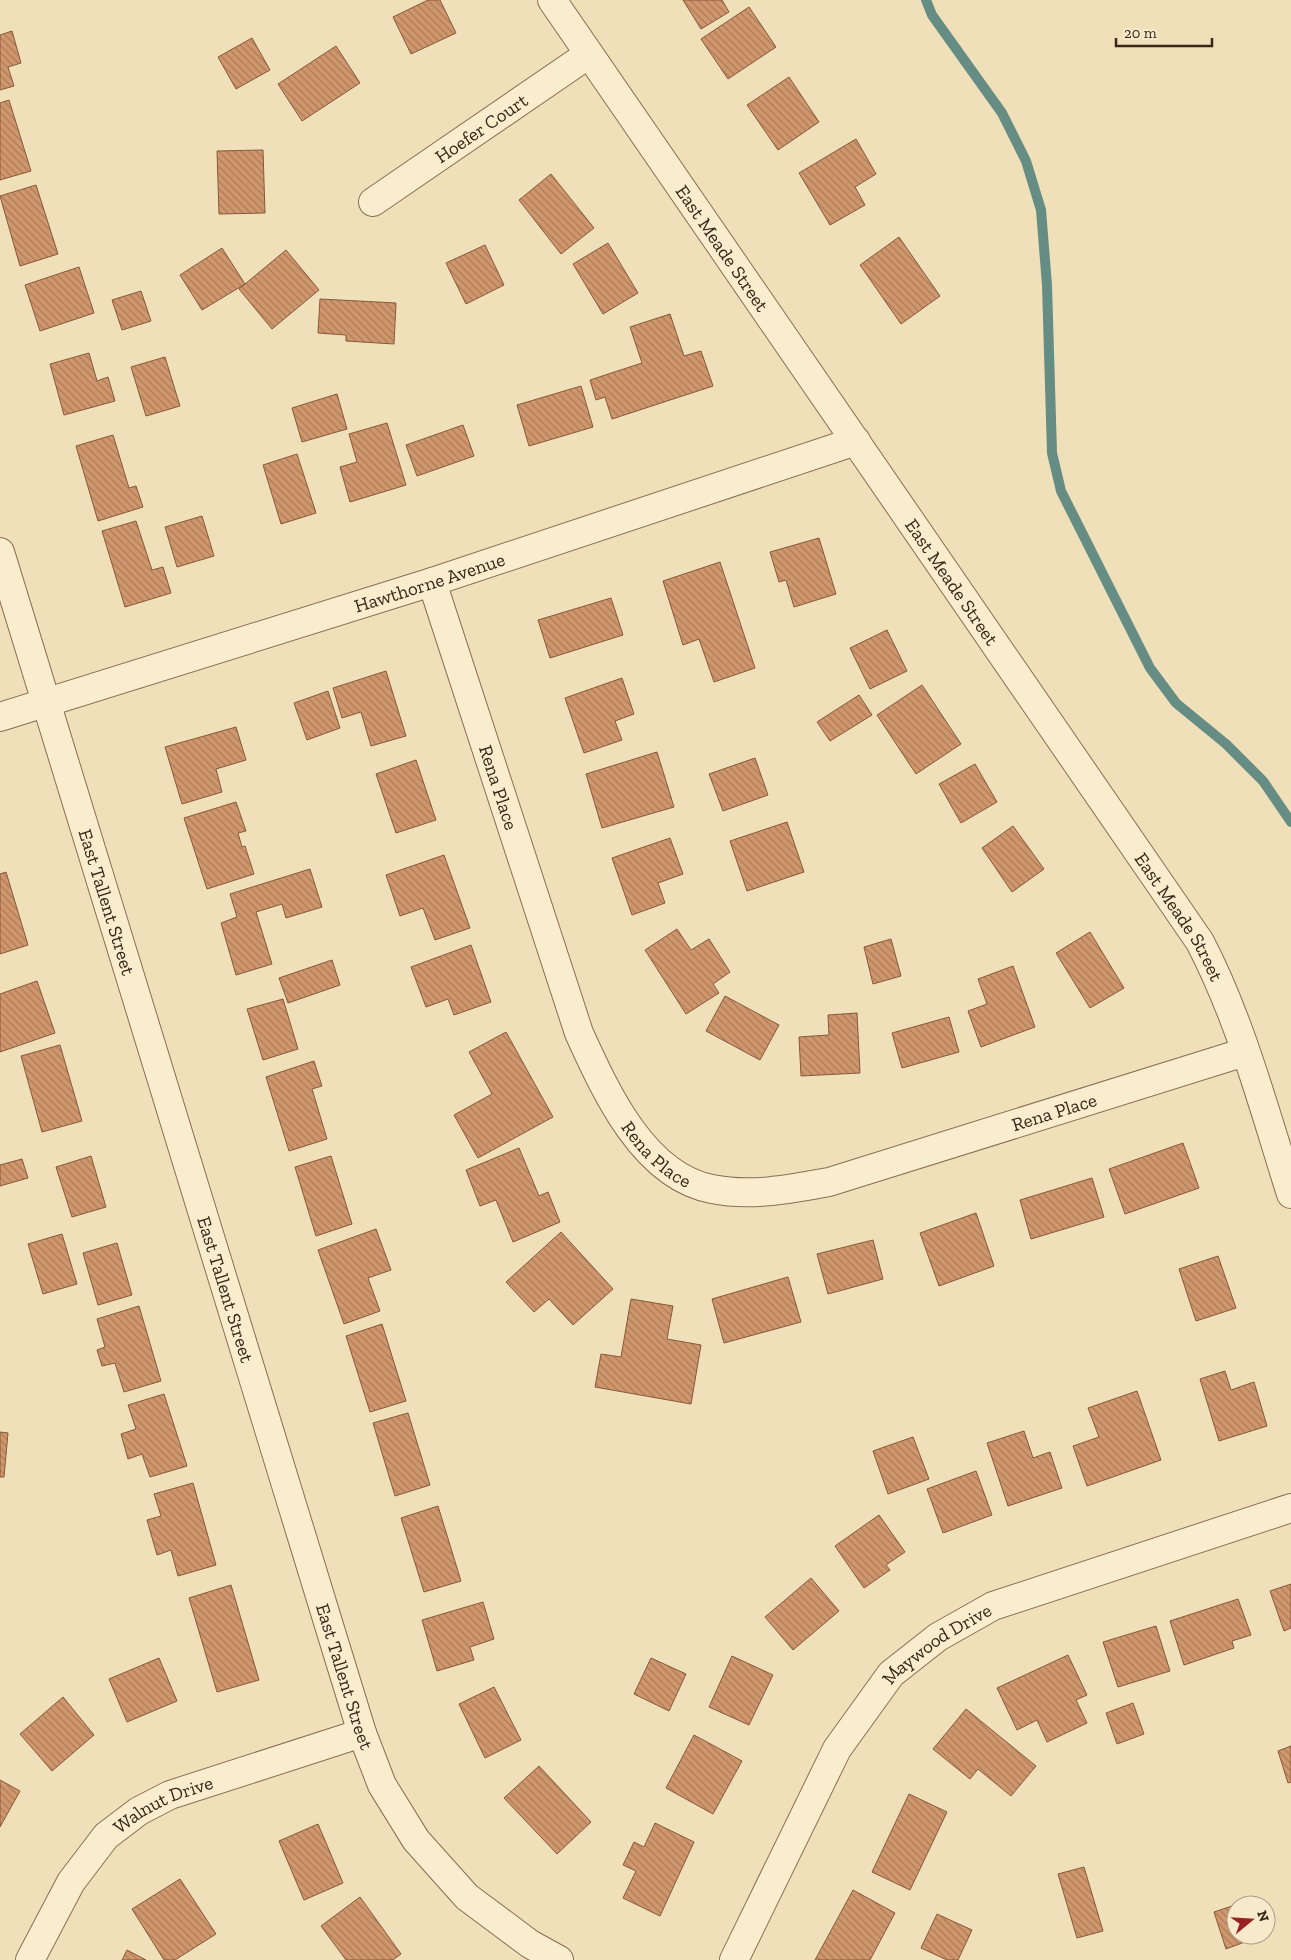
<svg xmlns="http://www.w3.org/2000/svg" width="1291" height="1960" font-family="'Zilla Slab',serif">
  <defs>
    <pattern id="building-back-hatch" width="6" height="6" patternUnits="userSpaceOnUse" patternTransform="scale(1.25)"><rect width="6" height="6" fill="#d0976d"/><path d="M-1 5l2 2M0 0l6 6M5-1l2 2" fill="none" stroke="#aa7b59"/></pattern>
  </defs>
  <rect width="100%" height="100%" fill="#efe0ba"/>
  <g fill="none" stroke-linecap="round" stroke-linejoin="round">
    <path stroke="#668d84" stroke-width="10" d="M926 0 932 15 1002 113 1026 161 1041 210 1047 285 1052 453 1061 491 1150 668 1176 703 1226 744 1263 781 1291 822"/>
  </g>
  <path fill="url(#building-back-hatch)" stroke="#875839" d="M428 0H440L456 33 411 54 393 17Z
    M683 0H722L729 12 701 29Z
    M749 7 776 47 728 79 701 39Z
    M12 31 21 63 8 67 14 86 0 90V35Z
    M252 38 270 70 236 89 218 57Z
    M336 46 360 83 302 121 278 84Z
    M789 77 819 122 778 150 747 105Z
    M9 100 31 171 0 180V103Z
    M856 139 876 174 855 187 865 205 830 225 799 173Z
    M263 150 265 213 219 214 217 151Z
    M551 174 594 228 561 254 519 200Z
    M36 185 58 254 20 266 0 196Z
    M899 237 940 296 901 324 860 265Z
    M608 243 638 293 603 314 573 264Z
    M485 245 504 285 466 304 446 263Z
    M222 248 245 284 202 310 180 275Z
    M286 250 319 290 272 329 239 289Z
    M79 267 94 313 40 331 25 285Z
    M141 291 151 321 122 330 112 300Z
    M320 299 396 303 394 344 346 341V335L318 333Z
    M670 314 684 356 701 351 713 386 612 419 605 397 596 400 590 380 642 363 630 327Z
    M89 353 97 381 108 377 115 401 64 415 50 364Z
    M165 357 180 406 146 416 131 367Z
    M581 386 593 427 529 446 517 405Z
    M337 394 347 429 302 442 292 408Z
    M387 423 406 485 350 502 340 467 357 462 349 434Z
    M463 425 474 456 417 476 406 445Z
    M113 435 129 488 136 486 143 507 98 521 76 446Z
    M297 454 316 513 281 524 263 465Z
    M202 516 214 556 177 567 165 527Z
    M136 521 152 570 163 567 171 593 125 607 102 531Z
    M819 538 836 594 794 607 786 580 779 582 770 552Z
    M720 562 755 668 714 682 699 639 683 645 663 581Z
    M611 598 623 635 550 658 538 620Z
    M887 630 907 671 870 689 850 648Z
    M386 671 406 736 371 746 361 712 342 718 333 688Z
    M622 678 634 714 615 721 622 740 584 753 565 698Z
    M922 685 961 744 916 774 877 715Z
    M328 691 340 728 307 740 294 703Z
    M859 695 872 715 830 741 817 722Z
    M236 727 246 760 216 769 222 792 182 804 165 747Z
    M657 752 674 807 602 828 586 774Z
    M755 758 768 795 723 811 709 774Z
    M416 760 436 820 396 833 376 774Z
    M975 764 997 802 961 823 939 784Z
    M236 802 246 831 238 833 242 847 245 846 254 874 207 889 184 818Z
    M787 822 804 872 747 891 730 841Z
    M1013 826 1044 869 1012 892 982 848Z
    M670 838 683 874 658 883 665 903 632 915 612 858Z
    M444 855 470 928 435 940 423 908 400 916 386 875Z
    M310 869 322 907 286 918 282 904 256 912 272 964 236 975 221 923 237 917 230 894Z
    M6 872 28 945 0 954V874Z
    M677 929 691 950 709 939 730 972 713 984 719 993 686 1014 645 950Z
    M1090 932 1124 988 1090 1008 1056 953Z
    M891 939 901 976 873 984 864 947Z
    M471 945 491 1002 454 1015 448 999 426 1007 411 967Z
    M332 960 340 985 288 1003 279 978Z
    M1013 966 1035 1027 981 1047 968 1011 987 1004 978 979Z
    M37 981 55 1033 0 1052V994Z
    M725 996 779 1025 760 1060 706 1031Z
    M283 999 298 1049 263 1060 247 1009Z
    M857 1013 860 1073 801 1076 799 1037 829 1035 828 1015Z
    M949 1017 959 1052 902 1068 892 1033Z
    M506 1032 553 1117 478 1158 454 1115 492 1094 469 1052Z
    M60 1045 82 1121 42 1132 21 1056Z
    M314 1061 322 1086 312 1089 327 1139 289 1151 266 1077Z
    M1183 1143 1199 1188 1125 1214 1109 1169Z
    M519 1148 539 1196 548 1192 560 1222 513 1242 496 1200 480 1206 466 1170Z
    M91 1156 106 1207 72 1217 56 1167Z
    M331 1156 352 1224 316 1236 295 1167Z
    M22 1159 28 1178 0 1186V1165Z
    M1092 1178 1104 1217 1031 1239 1020 1200Z
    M976 1213 994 1266 939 1286 920 1233Z
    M376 1229 391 1270 368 1278 380 1311 344 1324 318 1250Z
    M561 1232 613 1289 573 1325 549 1299 534 1312 506 1282Z
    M62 1234 77 1284 43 1294 28 1244Z
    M873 1240 883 1279 828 1294 817 1254Z
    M117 1243 132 1295 98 1305 83 1253Z
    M1218 1256 1236 1308 1196 1321 1179 1269Z
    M788 1277 801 1322 724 1343 712 1299Z
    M631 1299 673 1306 667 1339 701 1345 691 1404 595 1387 601 1354 621 1357Z
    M139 1306 161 1381 124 1392 115 1363 102 1366 97 1350 105 1347 97 1319Z
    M382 1324 406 1401 370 1412 346 1336Z
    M1225 1371 1231 1390 1254 1382 1267 1426 1219 1441 1200 1379Z
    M1137 1391 1161 1460 1087 1486 1073 1446 1099 1437 1088 1408Z
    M164 1394 187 1466 150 1477 142 1454 128 1459 121 1434 136 1429 128 1405Z
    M408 1413 430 1485 395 1496 373 1423Z
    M1024 1431 1033 1458 1050 1452 1062 1488 1008 1506 987 1443Z
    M0 1432 8 1433 4 1477H0Z
    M913 1437 929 1479 888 1494 873 1451Z
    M976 1471 992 1515 943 1533 927 1489Z
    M193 1483 216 1565 178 1576 171 1550 157 1555 147 1520 161 1516 154 1494Z
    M438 1506 461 1581 424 1592 401 1518Z
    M879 1515 905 1552 886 1565 890 1570 864 1588 835 1546Z
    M811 1578 839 1611 793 1650 765 1617Z
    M1291 1584V1628L1284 1631 1270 1591Z
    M231 1585 259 1680 217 1692 189 1598Z
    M1238 1599 1251 1635 1232 1641 1234 1648 1184 1665 1170 1621Z
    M483 1602 494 1639 470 1647 474 1660 437 1671 422 1620Z
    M1156 1626 1170 1671 1118 1687 1103 1642Z
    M1068 1655 1087 1695 1076 1700 1087 1723 1047 1742 1037 1720 1017 1730 997 1688Z
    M732 1656 773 1675 749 1725 709 1707Z
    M159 1658 177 1701 127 1722 109 1679Z
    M651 1658 686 1674 669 1711 634 1694Z
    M494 1687 521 1740 485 1758 459 1704Z
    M63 1697 94 1735 52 1771 20 1734Z
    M1133 1703 1144 1734 1117 1744 1106 1713Z
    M966 1709 1036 1766 1011 1796 978 1769 970 1779 933 1749Z
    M694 1735 742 1761 713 1814 666 1788Z
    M1291 1746V1782L1288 1783 1278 1751Z
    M539 1766 591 1822 557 1854 504 1798Z
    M0 1780 20 1791 0 1827Z
    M909 1794 947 1812 910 1890 872 1872Z
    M655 1823 694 1842 660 1916 623 1898 636 1871 623 1865 634 1842 644 1847Z
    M318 1824 343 1883 304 1900 279 1841Z
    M1084 1867 1103 1931 1077 1938 1058 1874Z
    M180 1879 216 1934 175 1960H164L132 1909Z
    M853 1890 895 1913 870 1960H815Z
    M360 1897 401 1954 393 1960H346L321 1926Z
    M1241 1903 1242 1905H1236V1935H1252L1253 1939 1226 1949 1214 1912Z
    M937 1914 972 1930 958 1960H947L921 1948Z
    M127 1950 146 1960H122Z"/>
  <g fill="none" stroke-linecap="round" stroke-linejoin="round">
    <g stroke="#876f54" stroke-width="30">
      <g id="minor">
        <path id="s1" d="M552 0 1200 942C1241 1021 1264 1109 1291 1194"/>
        <path id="s2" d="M373 202 589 54"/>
        <path id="s3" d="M0 552 362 1733 382 1785 416 1840 467 1897 530 1944 559 1960"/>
        <path id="s4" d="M432 582 579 1033C605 1090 643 1176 712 1189 751 1197 791 1189 829 1182L1245 1052"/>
        <path id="s5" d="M0 717 432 582 856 441"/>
        <path id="s6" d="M30 1960 71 1882 106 1836 139 1811 170 1795 362 1733"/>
        <path id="s7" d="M734 1960 837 1749 891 1674 938 1637 993 1606 1291 1508"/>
      </g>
    </g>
    <use href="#minor" stroke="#faedcd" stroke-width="28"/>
  </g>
  <g text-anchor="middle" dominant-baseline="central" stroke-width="4" stroke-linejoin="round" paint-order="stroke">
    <g font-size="19" fill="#35271a" stroke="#f7eaca">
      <text stroke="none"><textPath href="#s2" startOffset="131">Hoefer Court</textPath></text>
      <text stroke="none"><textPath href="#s1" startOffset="301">East Meade Street</textPath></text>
      <text stroke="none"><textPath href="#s1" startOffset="706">East Meade Street</textPath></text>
      <text stroke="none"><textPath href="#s5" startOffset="450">Hawthorne Avenue</textPath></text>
      <text stroke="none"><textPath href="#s4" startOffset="216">Rena Place</textPath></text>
      <text stroke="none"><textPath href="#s3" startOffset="366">East Tallent Street</textPath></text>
      <text stroke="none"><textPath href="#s1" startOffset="1111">East Meade Street</textPath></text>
      <text stroke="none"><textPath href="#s4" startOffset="1041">Rena Place</textPath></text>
      <text stroke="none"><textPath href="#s4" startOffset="620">Rena Place</textPath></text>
      <text stroke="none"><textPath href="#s3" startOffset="771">East Tallent Street</textPath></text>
      <text stroke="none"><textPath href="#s7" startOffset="382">Maywood Drive</textPath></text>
      <text stroke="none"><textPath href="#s3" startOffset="1176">East Tallent Street</textPath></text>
      <text stroke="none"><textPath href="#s6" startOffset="212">Walnut Drive</textPath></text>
    </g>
  </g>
  <g transform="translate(1251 1920) rotate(72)"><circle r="24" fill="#f7eaca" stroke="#a99c84"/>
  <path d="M0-4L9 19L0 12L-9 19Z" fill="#982121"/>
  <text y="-8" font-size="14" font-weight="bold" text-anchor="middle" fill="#35271a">N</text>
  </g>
  <path d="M1116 38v8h96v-8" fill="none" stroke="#35271a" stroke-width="2.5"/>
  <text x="1124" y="38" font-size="15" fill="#35271a" stroke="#f7eaca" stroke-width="4" paint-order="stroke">20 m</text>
</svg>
